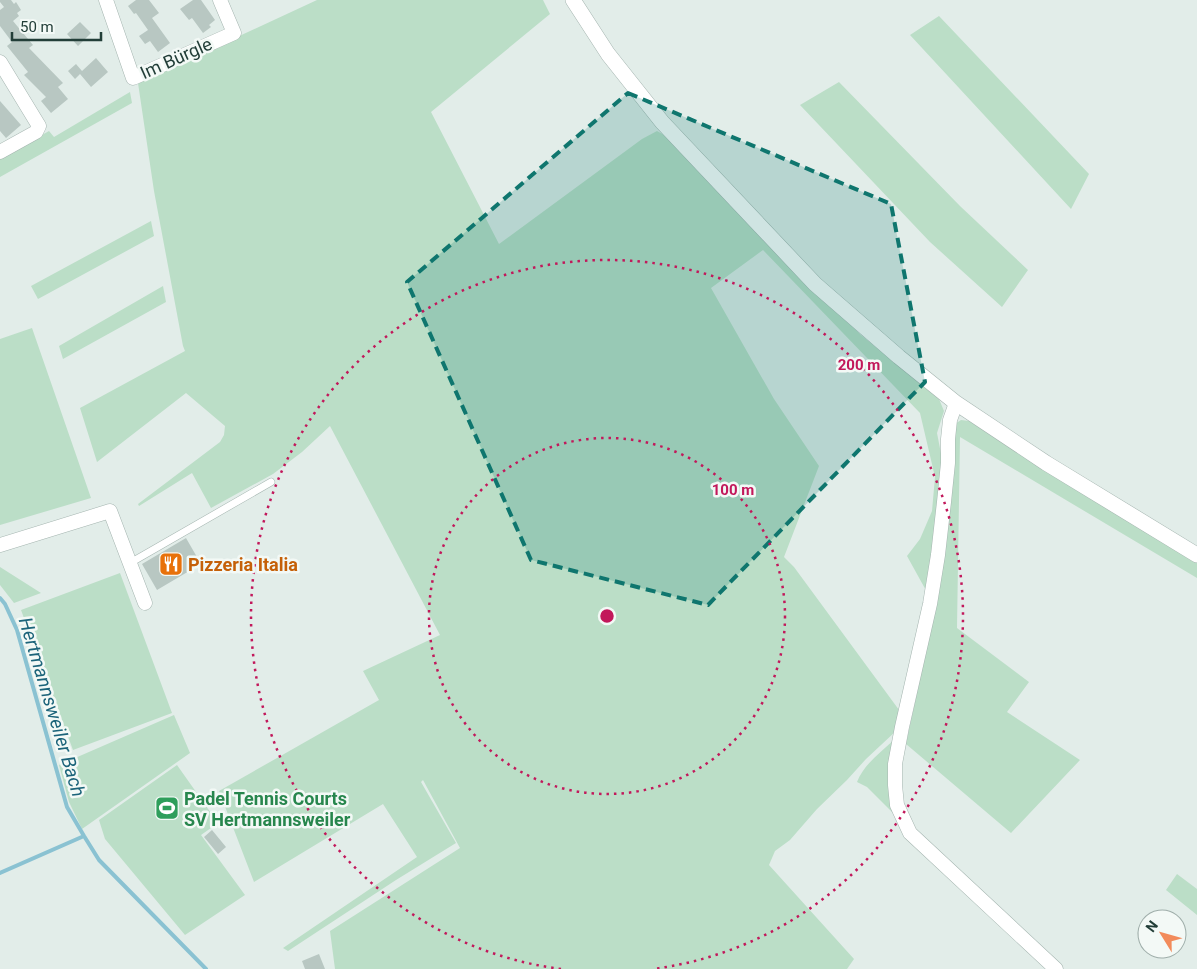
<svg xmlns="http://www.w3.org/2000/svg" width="1197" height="969" font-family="Roboto,sans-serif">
  <rect width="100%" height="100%" fill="#e2ede9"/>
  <path fill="#bbdec7" d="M317 0H543L550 14 431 112 499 244 642 139 657 131 673 140 767 243 861 335 939 399 944 411 937 433 944 469 928 594 907 556 920 539 932 511 935 477 920 413 763 250 711 288 774 399 819 466 784 557 794 567 902 714 896 731 866 759 847 780 817 809 790 840 775 851 769 865 854 959 847 969H335L330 931 460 848 423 780 421 782 456 843 396 880 288 951 283 948 417 857 383 804 254 882 219 791 379 700 363 671 440 635 330 426 302 452 273 474 211 508 192 473 139 506 138 504 220 442 224 435 225 426 186 393 97 462 80 408 185 351 183 346 154 191 138 83Z
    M939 16 1089 174 1071 209 910 35Z
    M839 82 960 206 1028 270 1002 307 930 242 800 105Z
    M130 92 132 103 0 177V159L49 131 54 137Z
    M151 221 154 236 38 299 31 286Z
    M163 286 166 302 63 359 59 346Z
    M32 328 91 498 0 525V339Z
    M961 420 969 421 1197 563V578L960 437 957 628 1029 682 1007 712 1080 760 1011 833 906 744 935 609 946 540 954 471 952 433 955 424Z
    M0 567 41 593 14 603 0 585Z
    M120 573 172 713 73 750 21 610Z
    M174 715 190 753 82 829 69 802 59 765Z
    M895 739 893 813 867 787 857 782C864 764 881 752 895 739Z
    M177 765 218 823 201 835 245 895 185 935 105 839 99 820Z
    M1177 874 1197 889V915L1166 890Z"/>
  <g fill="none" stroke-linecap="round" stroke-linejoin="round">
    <path stroke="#8ac2d2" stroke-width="4" d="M0 598 5 604 17 630 67 807 84 836 99 860 206 969
      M0 873 84 836"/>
  </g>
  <path fill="#b8c7c2" d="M0 0H11L14 4 16 2 21 10 17 13 19 16 13 21 33 45 29 48 63 83 58 87 68 99 51 113 41 101 46 97 24 75 28 72 7 46 12 42 0 26V10L4 7 0 2Z
    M136 0H149L159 13 152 18 170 43 158 52 150 41 145 44 139 36 148 30 136 13 134 14 128 6Z
    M193 0H201L215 20 209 25 211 27 203 33 192 18 189 20 180 9Z
    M80 22 91 33 78 46 67 34Z
    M96 58 108 72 91 87 80 74 75 79 68 71 76 64 82 71Z
    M0 101 21 125 6 138 0 131Z
    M186 538 201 564 157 590 142 564Z
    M212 830 226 847 218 854 204 837Z
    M319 954 325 969H305L302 961Z"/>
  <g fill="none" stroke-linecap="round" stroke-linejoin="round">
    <g stroke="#a5b5b0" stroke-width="8">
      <path id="service" d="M130 563 271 482"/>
    </g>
    <g stroke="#a5b5b0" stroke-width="15">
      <path id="minor" d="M106 0 133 78 234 33 220 0
        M0 62 39 126 36 132 0 152
        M956 403 950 420 948 439V463L944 502 938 555 930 604 902 727 895 764V785L897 805 910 833 1056 969
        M0 545 110 511 145 603"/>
    </g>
    <g stroke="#a5b5b0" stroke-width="16">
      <path id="tertiary" d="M573 0 608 54 662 122 815 284 899 357 956 403 1046 463 1197 555"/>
    </g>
    <use href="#service" stroke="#fff" stroke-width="7"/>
    <use href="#minor" stroke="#fff" stroke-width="14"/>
    <use href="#tertiary" stroke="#fff" stroke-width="15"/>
  </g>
  <path fill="#0f766e" fill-opacity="0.2" stroke="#0f766e" stroke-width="4" stroke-dasharray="10 6" stroke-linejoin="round" d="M628 93 891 204 925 382 708 605 531 560 407 282Z"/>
  <g fill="none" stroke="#c2185b" stroke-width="2.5" stroke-dasharray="2.5 5">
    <circle cx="607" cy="616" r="178"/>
    <path d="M561 969A356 356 0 1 1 653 969"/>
  </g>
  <defs>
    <g id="restaurant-square" transform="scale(1.25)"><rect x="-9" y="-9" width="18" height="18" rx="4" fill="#e8710a" stroke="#f3f9f6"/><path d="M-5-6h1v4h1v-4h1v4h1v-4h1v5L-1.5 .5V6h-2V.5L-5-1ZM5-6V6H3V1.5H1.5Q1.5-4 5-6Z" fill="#fff"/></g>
    <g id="stadium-square" transform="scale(1.25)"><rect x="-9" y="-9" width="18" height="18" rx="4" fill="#2e9e5b" stroke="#f3f9f6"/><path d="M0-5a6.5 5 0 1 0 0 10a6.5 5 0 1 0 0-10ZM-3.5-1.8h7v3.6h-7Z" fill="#fff"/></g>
  </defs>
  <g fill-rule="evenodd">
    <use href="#restaurant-square" x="171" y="564"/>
    <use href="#stadium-square" x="167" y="808"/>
  </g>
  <g text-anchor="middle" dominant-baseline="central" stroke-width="5" stroke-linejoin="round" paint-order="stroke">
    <g font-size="18" fill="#223e38" stroke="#f3f9f6">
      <text transform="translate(176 58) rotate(-24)">Im Bürgle</text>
    </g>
    <g font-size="18" font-weight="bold" fill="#c56008" stroke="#f3f9f6" text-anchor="start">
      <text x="188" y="564">Pizzeria Italia</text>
    </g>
    <g font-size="18" font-weight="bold" fill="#27864d" stroke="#f3f9f6" text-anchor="start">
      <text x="184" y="798">Padel Tennis Courts<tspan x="184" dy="21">SV Hertmannsweiler</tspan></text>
    </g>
    <g font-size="19" font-style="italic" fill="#1c647a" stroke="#f3f9f6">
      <text transform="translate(52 707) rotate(73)">Hertmannsweiler Bach</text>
    </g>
  </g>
  <circle cx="607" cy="616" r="8" fill="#c2185b" stroke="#f3f9f6" stroke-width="2.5"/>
  <g font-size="15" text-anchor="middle" font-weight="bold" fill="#c2185b" stroke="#f3f9f6" stroke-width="5" stroke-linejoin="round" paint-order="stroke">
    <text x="859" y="370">200 m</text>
    <text x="733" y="495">100 m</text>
  </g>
  <g transform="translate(1162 934) rotate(307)"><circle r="24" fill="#f3f9f6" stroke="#9faeaa"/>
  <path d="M0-4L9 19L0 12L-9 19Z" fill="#f28b5b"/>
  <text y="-8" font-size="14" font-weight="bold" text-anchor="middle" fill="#223e38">N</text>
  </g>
  <path d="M12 32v8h89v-8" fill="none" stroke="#223e38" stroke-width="2.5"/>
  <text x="20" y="32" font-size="15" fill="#223e38" stroke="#f3f9f6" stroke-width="4" paint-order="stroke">50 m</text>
</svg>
